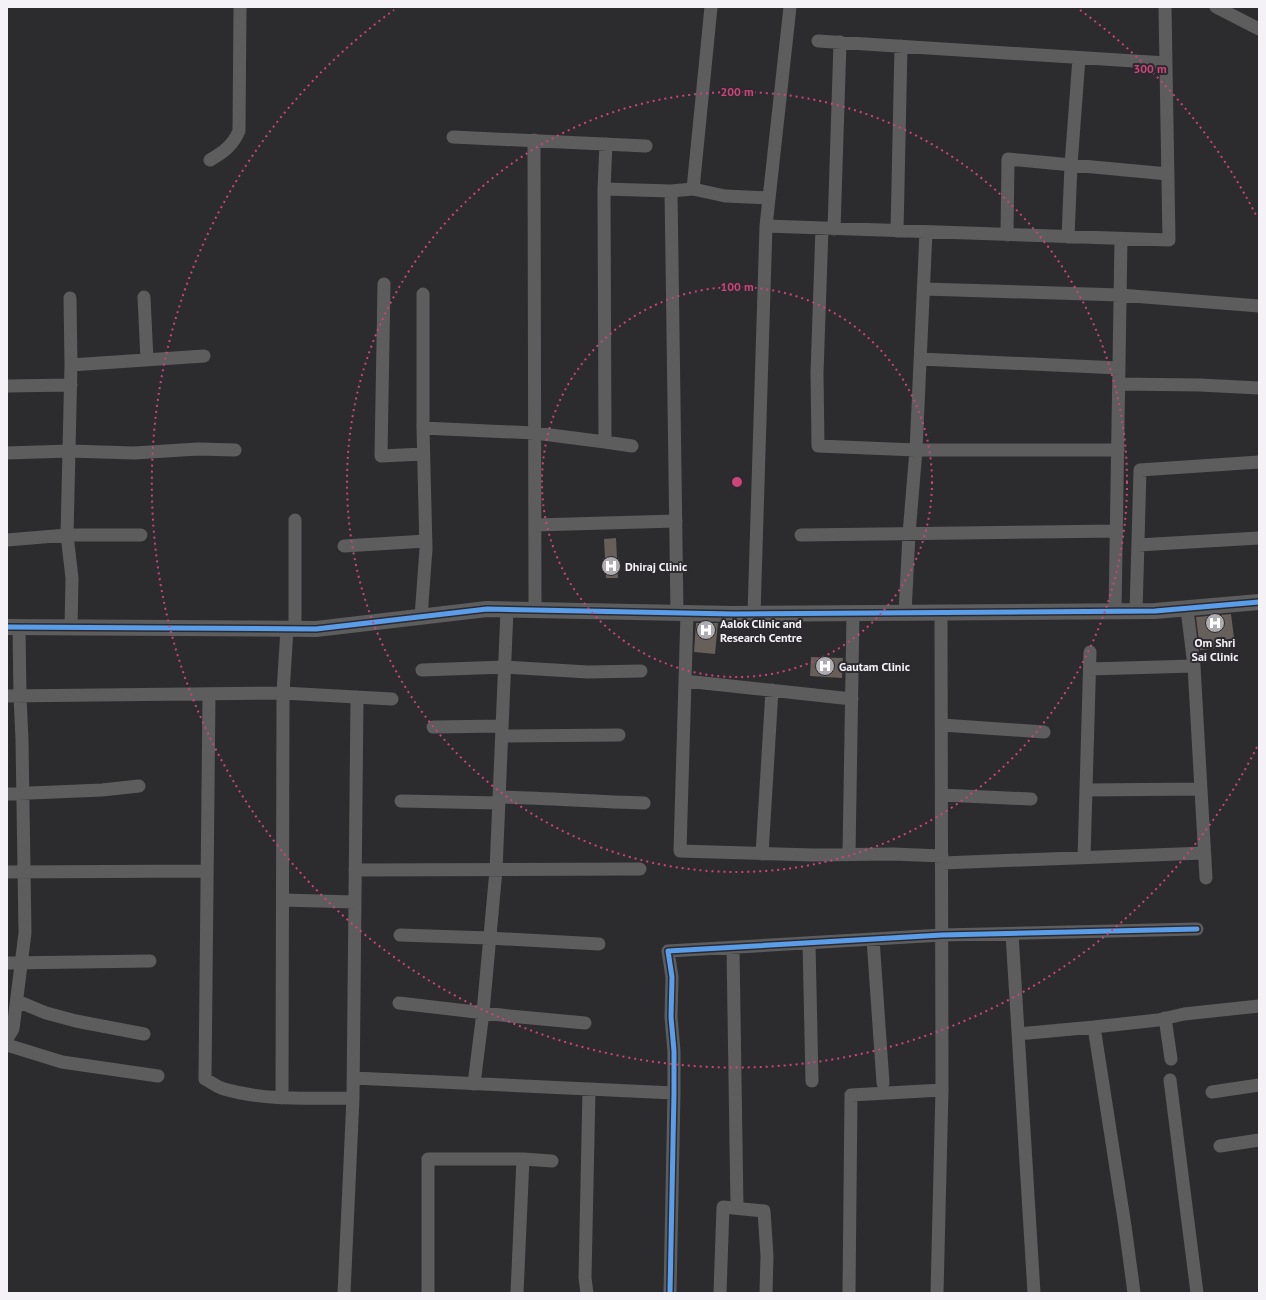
<svg xmlns="http://www.w3.org/2000/svg" width="1266" height="1300" font-family="'PT Sans',sans-serif">
  <rect width="100%" height="100%" fill="#2c2b2e"/>
  <path fill="#665f5a" d="M616 538 618 578H606L604 539Z
    M1231 614 1235 646 1200 650 1196 617Z
    M696 623H718L715 654 694 652Z
    M811 657 843 658 842 678 810 676Z"/>
  <g fill="none" stroke-linecap="round" stroke-linejoin="round">
    <path stroke="#5d5d5e" stroke-width="13" d="M1216 7 1259 29
      M818 41 1166 63
      M453 137 646 146
      M534 140 535 610
      M210 160C224 152 233 145 239 131L240 7
      M604 189 606 144
      M693 189 711 7
      M671 191 677 613
      M766 226 1169 240 1165 7
      M822 228 817 373 818 446 916 450H1118
      M834 229 840 42
      M897 231 901 46
      M1007 235 1008 159 1168 174
      M1068 237 1071 165 1079 58
      M384 284 381 456 423 454
      M924 289 1120 295 1259 306
      M144 297 147 360
      M70 298 71 365 67 535 72 578 71 628
      M920 359 1119 368
      M71 365 204 356
      M1119 384 1200 385 1259 388
      M7 386 71 385
      M423 428 535 433 605 442 604 189 671 191 693 189 725 196 768 198
      M605 442 632 446
      M7 453 69 451 134 453 198 449 235 450
      M535 525 676 521
      M801 535 1117 531
      M7 540 67 535H141
      M1138 545 1259 538
      M344 546 426 541
      M1187 609 1194 666 1206 878
      M1115 612 1121 239
      M1136 612 1140 470 1259 462
      M687 613 680 851 813 855 893 854 942 856
      M905 613 909 534 916 450 926 232
      M754 614 766 226 790 7
      M421 617 426 549 423 428V294
      M295 629V520
      M1090 669 1194 666
      M422 670 505 667 588 672 641 671
      M685 681 852 699
      M209 694 205 1079C211 1082 217 1087 224 1089 266 1101 310 1098 353 1098
      M7 696 283 693 392 699
      M942 725 1044 732
      M433 727 502 726
      M502 736 619 735
      M1086 790 1201 789
      M7 794 102 790 139 786
      M942 795 1031 799
      M499 797C548 798 596 802 644 803
      M401 801 499 803
      M762 854 772 690
      M849 854 853 613
      M1084 858 1090 652
      M942 863 1204 853
      M355 870 640 869
      M7 872 207 871
      M283 900 355 902
      M1012 934 1034 1293
      M400 935 489 938 599 944
      M873 939 883 1083
      M809 943 812 1081
      M733 948 737 1208
      M7 963 150 961
      M17 1001 46 1013 76 1021 144 1034
      M399 1003 510 1016 585 1023
      M1165 1018 1171 1059
      M1094 1027 1158 1020 1184 1014 1259 1006
      M1018 1034 1094 1027 1125 1226 1134 1293
      M7 1039 13 1029 25 933 22 740 20 696 19 627
      M7 1045 62 1062 158 1076
      M354 1078 674 1093
      M1170 1080 1197 1293
      M474 1084 483 1012 496 870 507 610
      M1212 1092 1259 1085
      M282 1098 283 693 287 629
      M1220 1146 1259 1140
      M344 1293 353 1098 357 697
      M428 1293V1159H523L552 1161
      M517 1293 523 1159
      M587 1293 585 1278 589 1089
      M670 1293 674 1093V1051L671 1017 672 977 668 951 942 935 1197 929
      M720 1293 723 1207 764 1211 767 1256 766 1293
      M849 1293 851 1095 942 1090
      M937 1293 942 1090 941 613"/>
    <path stroke="#5d5d5e" stroke-width="16" d="M7 627 316 629 487 609 734 614 1155 611 1259 602"/>
    <g stroke="#2c2a2f" stroke-width="8">
      <path id="cycleway" d="M7 627 316 629 487 609 734 614 1155 611 1259 602
        M670 1293 674 1093V1051L671 1017 672 977 668 951 942 935 1197 929"/>
    </g>
    <use href="#cycleway" stroke="#5a9eea" stroke-width="5"/>
  </g>
  <g fill="none" stroke="#cc447a" stroke-width="2" stroke-dasharray="2 4">
    <circle cx="737" cy="482" r="195"/>
    <circle cx="737" cy="482" r="390"/>
    <path d="M1257 747A584 584 0 1 1 394 10M1080 10A584 584 0 0 1 1257 217"/>
  </g>
  <defs>
    <g id="hospital-disc" transform="scale(1)"><circle r="9.5" fill="#aeacb0" stroke="#2c2a2f"/><path d="M-5-5h3v3.5h4V-5h3V5h-3V1.5h-4V5h-3Z" fill="#fff"/></g>
  </defs>
  <g fill-rule="evenodd">
    <use href="#hospital-disc" x="611" y="566"/>
    <use href="#hospital-disc" x="1215" y="623"/>
    <use href="#hospital-disc" x="706" y="630"/>
    <use href="#hospital-disc" x="825" y="666"/>
  </g>
  <g text-anchor="middle" dominant-baseline="central" stroke-width="4" stroke-linejoin="round" paint-order="stroke">
    <g font-size="12" font-weight="bold" fill="#f4f2f6" stroke="#2c2a2f" text-anchor="start">
      <text x="625" y="566">Dhiraj Clinic</text>
      <text x="720" y="623">Aalok Clinic and<tspan x="720" dy="14">Research Centre</tspan></text>
      <text x="1215" y="642" text-anchor="middle">Om Shri<tspan x="1215" dy="14">Sai Clinic</tspan></text>
      <text x="839" y="666">Gautam Clinic</text>
    </g>
  </g>
  <circle cx="737" cy="482" r="6" fill="#cc447a" stroke="#2c2a2f" stroke-width="2"/>
  <g font-size="12" text-anchor="middle" font-weight="bold" fill="#cc447a" stroke="#2c2a2f" stroke-width="4" stroke-linejoin="round" paint-order="stroke">
    <text x="1150" y="73">300 m</text>
    <text x="737" y="96">200 m</text>
    <text x="737" y="291">100 m</text>
  </g>
  <rect width="1266" height="1300" fill="none" stroke="#f4f2f6" stroke-width="16"/>
</svg>
